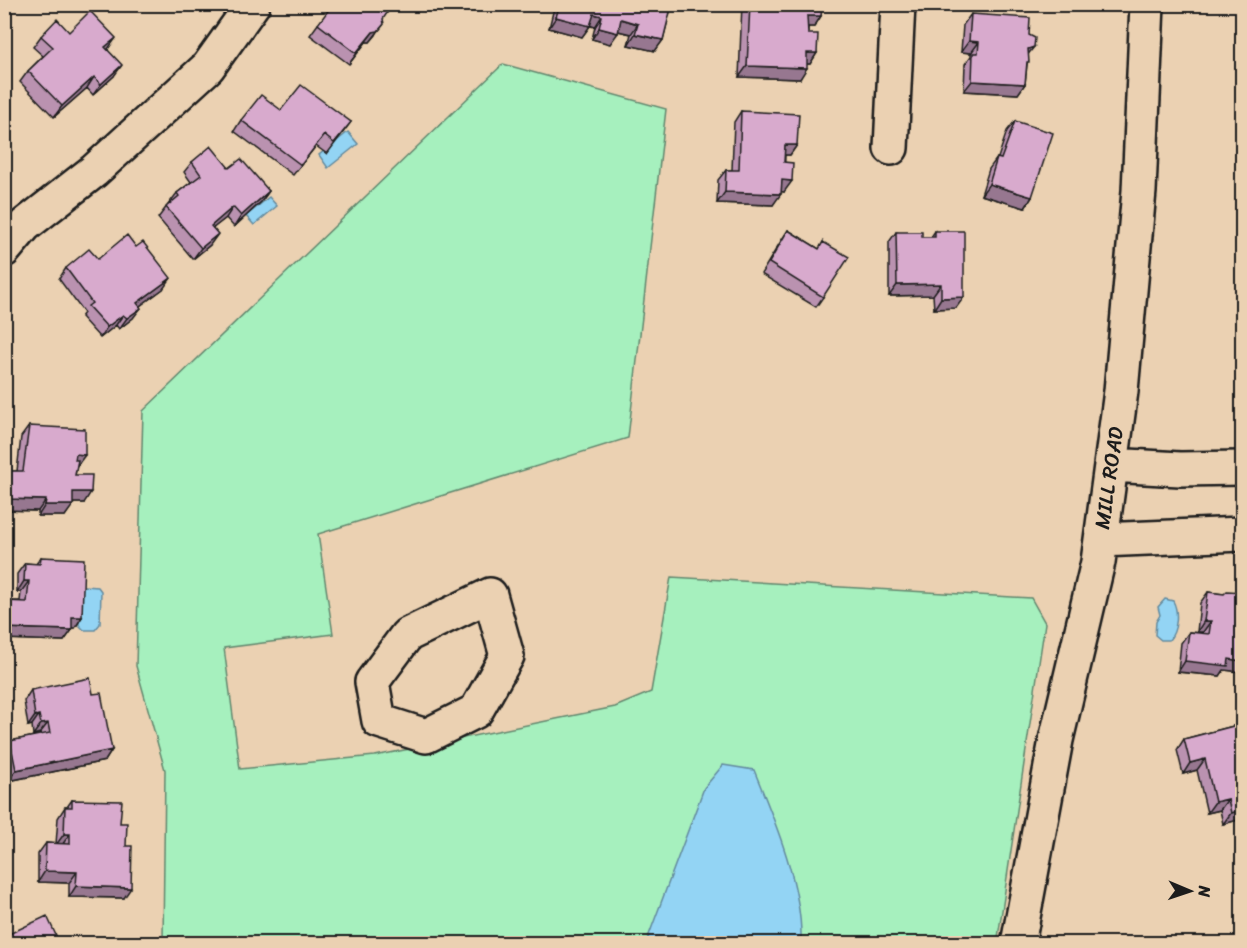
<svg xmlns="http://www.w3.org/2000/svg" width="1247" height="948" font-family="Sriracha,sans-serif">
  <rect width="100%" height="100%" fill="#ebd1b2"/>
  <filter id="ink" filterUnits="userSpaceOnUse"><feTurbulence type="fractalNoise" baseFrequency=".0167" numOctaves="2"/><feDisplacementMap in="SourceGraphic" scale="12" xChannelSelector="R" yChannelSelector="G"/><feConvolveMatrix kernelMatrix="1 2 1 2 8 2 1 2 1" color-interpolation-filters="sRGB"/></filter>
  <g filter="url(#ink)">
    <path fill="#a6f0be" stroke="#61866d" stroke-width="1.5" d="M503 64 666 109 628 438 318 534 333 634 224 648 240 769 375 756 615 707 651 692 671 577 1031 598 1045 623 997 944 163 943 165 770 136 666 143 411Z"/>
    <path fill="#93d4f4" stroke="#638a9e" stroke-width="1.5" d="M348 132 358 144 328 168 319 155Z
      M269 197 277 206 254 225 246 216Z
      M84 586 98 587 101 591 100 624 95 630H84L79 625V595Z
      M1165 599 1173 601C1179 612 1177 631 1169 640H1161L1155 635 1156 622 1160 615 1158 607Z
      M723 765 754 770C775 821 803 888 801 943H646L704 788Z"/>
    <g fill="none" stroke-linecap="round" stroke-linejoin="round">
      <g stroke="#1c1c1c" stroke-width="38">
        <path id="minor" d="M891 148 898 4
          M4 250 25 225 94 171 208 67 253 4
          M1111 465 1180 469 1242 468
          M1101 540 1242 534
          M490 595 507 656 476 711 426 736 379 721 372 682 407 635Z
          M1018 944 1056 740 1098 562 1121 391 1139 191 1147 4"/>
      </g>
      <use href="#minor" stroke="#ebd1b2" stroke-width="33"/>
    </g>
    <path fill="#ba92b0" stroke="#1c1c1c" stroke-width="1.5" d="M555 4H672L663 40 655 51 628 45 631 34 618 31 610 44 592 39 595 27 590 26 582 37 549 28Z
      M742 4H822L821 16 814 27H808V34L817 53 810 64H807L800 79 739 77Z
      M971 14 1028 55 1025 84 1018 94 964 91 965 64 971 56V53L961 52 963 25Z
      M383 19 376 35 370 42H366L349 64 310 35 318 24Z
      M69 32 108 49 114 76 93 95 87 88 54 117 20 82 28 71 43 56 33 47 41 36Z
      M281 110 351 122 327 154 316 146 293 175 234 131 241 120Z
      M741 111 797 145 790 155H785L784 192 781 191 773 205 717 203 718 180 726 170H732L734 122Z
      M1015 121 1032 197 1025 208 981 195 989 169 997 158H998L1007 131Z
      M192 162 229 168 269 191 261 202 234 227 226 218 213 228 210 245 193 259 158 218 177 193 191 182 184 172Z
      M788 230 819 249 823 242V297L816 307 761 274 781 241Z
      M935 231 956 308 934 309 933 295 889 296V242L896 232 922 237H931Z
      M98 259 163 289 140 306 133 318 119 329 116 325 100 338 81 317 84 313 59 279 66 268Z
      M29 426 77 466 75 475 84 503H73L65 516H38V511L4 510V474L7 471H17L21 437Z
      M41 557 82 617 75 628H72V630L64 641 4 639V601H20L21 592H17V574L25 563 36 564Z
      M1208 592 1224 594 1242 592V672L1224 670 1220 676 1178 672 1181 643 1189 632 1203 633V632H1197L1200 603Z
      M31 690 93 694 112 750 105 761 8 781 4 762V749L10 741 40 735V733L33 735 32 725 28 726 24 701Z
      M1241 724 1242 819 1223 824 1220 810 1207 813 1197 770 1183 774 1177 750 1184 739Z
      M72 800 120 823 124 898 69 897V883L38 882V854L46 843 56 844 58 818 65 807H67Z"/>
    <path fill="#977790" stroke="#1c1c1c" stroke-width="1.5" d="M137 4H176L174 9Z
      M594 14 602 16 595 27 586 24Z
      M807 16H821L814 27H799Z
      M556 17 590 26 582 37 549 28Z
      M621 19 638 24 631 34 614 30Z
      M384 24 370 42H366L349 64 373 32Z
      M599 28 618 33 610 44 592 39Z
      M635 34 663 40 655 51 628 45Z
      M116 38 108 49 98 58 105 47Z
      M969 41 979 42 971 53 961 52Z
      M1034 47 1026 57 1028 49Z
      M807 53H817L810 64H800Z
      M122 65 114 76 93 95 101 84Z
      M747 66 807 68 800 79 739 77Z
      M94 77 87 88 54 117 62 106Z
      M972 81 1025 84 1018 94 964 91Z
      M785 145H797L790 155H778Z
      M782 180 792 181 784 192 774 191Z
      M989 184 1032 197 1025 208 981 195Z
      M269 191 261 202 234 227 241 216Z
      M725 192 781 194 773 205 717 203Z
      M233 207 226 218 203 236 211 226Z
      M218 234 210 245 193 259 201 248Z
      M171 278 163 289 130 313 137 303Z
      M941 284 933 295 889 296 897 285Z
      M964 297 956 308 934 309 941 298Z
      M141 308 133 318 119 329 127 318Z
      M123 315 116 325 100 338 107 327Z
      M76 454 85 455 77 466 68 465Z
      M73 492H91L84 503H65Z
      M6 499 46 500 38 511 4 510V501Z
      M45 505H73L65 516H38Z
      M24 581H29L21 592H17Z
      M72 617H82L75 628H65Z
      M1204 621H1211L1203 632H1197Z
      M4 628 72 630 64 641 4 639Z
      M1229 659 1242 661V672L1224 670 1220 676 1178 672 1185 661Z
      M39 715 32 725 28 726 35 716Z
      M48 723 40 733 33 735 41 724Z
      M112 750 105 761 8 781 16 770Z
      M1205 759 1197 770 1183 774 1190 763Z
      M1228 799 1220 810 1207 813 1215 802Z
      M1242 810V819L1223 824 1231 813Z
      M64 834H70L62 845H56Z
      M45 871 77 872 69 883 38 882Z
      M76 886 131 888 124 898 69 897Z"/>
    <path fill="#d8aacd" stroke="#1c1c1c" stroke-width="1.5" d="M333 4H393L383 19 384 24 378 31 373 32 356 53 318 24Z
      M560 4H672L663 40 635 34 638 24 621 19 618 33 599 28 602 16 594 14 590 26 556 17Z
      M750 4H822L821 16H807L808 34H818L817 53H807V68L747 66Z
      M90 11 116 38 105 47 122 65 101 84 94 77 62 106 28 71 53 47 41 36 57 19 69 32Z
      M971 14 1030 18 1029 35 1035 38 1034 47 1028 49 1029 62H1027L1025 84 972 81 973 53H978L979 42 969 41Z
      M301 85 351 122 334 143 324 135 301 165 241 120 261 95 281 110Z
      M741 111 799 114 797 145H785L784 162 793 163 792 181 782 180 781 194 725 192 726 170H739Z
      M1015 121 1053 133 1032 197 989 184 997 158 1001 159Z
      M211 146 229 168 241 159 269 191 241 216 233 207 211 226 218 234 201 248 166 207 179 196 177 193 201 175 192 162Z
      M788 230 819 249 823 242 849 257 823 297 769 263Z
      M935 231H964V297L941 298V284L897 285 896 232H922V237H935Z
      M127 235 136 247 143 242 171 278 137 303 141 308 127 318 123 315 107 327 88 306 92 303 66 268 89 249 98 259Z
      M29 426 85 429V455L76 454 75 460H78L75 475H92L91 492H73V505H45L46 500 6 499 7 471H23Z
      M41 557 84 559 82 617H72V630L4 628V601L27 602 29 581H24L25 563 40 564Z
      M1227 591 1242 592V661L1229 659 1228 666 1185 661 1189 632 1209 634 1211 621H1204L1208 592 1224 594Z
      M90 678 93 694 101 693 112 750 16 770 10 741 50 733 48 723 41 724 39 715 35 716 31 690Z
      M1241 724 1242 730V810L1231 813 1228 799 1215 802 1205 759 1190 763 1184 739Z
      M72 800 122 801 120 823H127L126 846H132L131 888 76 886 77 872 45 871 46 843 70 844V834H64L65 807H72Z
      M47 916 60 944H4V928L7 935Z"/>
  </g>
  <g text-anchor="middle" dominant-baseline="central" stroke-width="4.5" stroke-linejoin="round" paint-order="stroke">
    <g font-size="21" fill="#1c1c1c" stroke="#ebd1b2">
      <text transform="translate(1109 478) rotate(-82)">MILL ROAD</text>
    </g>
  </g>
  <rect width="1247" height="948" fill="none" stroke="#ebd1b2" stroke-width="24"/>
  <rect x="12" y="12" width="1223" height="924" fill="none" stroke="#1c1c1c" stroke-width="2" filter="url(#ink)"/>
  <g transform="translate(1190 891) rotate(92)" stroke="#ebd1b2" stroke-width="4.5" paint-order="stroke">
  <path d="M0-4.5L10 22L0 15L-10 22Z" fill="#1c1c1c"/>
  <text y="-9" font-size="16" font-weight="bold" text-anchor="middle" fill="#1c1c1c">N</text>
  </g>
</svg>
